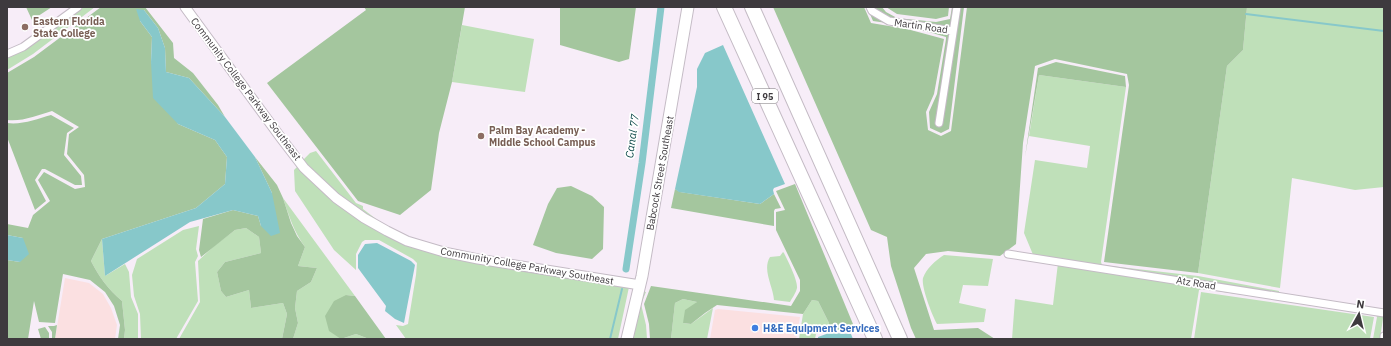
<svg xmlns="http://www.w3.org/2000/svg" width="1391" height="346" font-family="'IBM Plex Sans',sans-serif">
  <rect width="100%" height="100%" fill="#f7edf8"/>
  <path fill="#fbe0e1" d="M65 278 89 283 103 294 111 308 117 325 115 339H55Z
    M718 309 800 317 796 339H710L715 310Z"/>
  <path fill="#bfe0b9" d="M84 7H95L33 54 7 70V57L24 50Z
    M1247 7H1384V187L1355 190 1292 178 1280 288 1198 273 1227 66 1243 50Z
    M462 25 534 39 525 92 452 82Z
    M1039 75 1126 87 1101 262 1102 265 1198 276 1279 291V293L1327 300 1384 311 1380 339H1373L1377 317 1375 314 1202 289 1199 290 1191 339H1012L1015 299 1053 305 1058 263 1034 257 1024 233 1035 160 1087 168 1090 146 1029 136Z
    M316 151 356 203 363 206V209L380 222C351 207 330 187 306 165L303 160 310 153Z
    M298 166 406 244 629 287 618 339H406L396 325 403 326 408 324 416 275 417 263 413 259 379 240H365L362 242 356 254V270L334 250 295 191 294 170Z
    M283 198 355 296 346 295 341 339H293L298 323 295 308 297 291 311 282 317 268 298 266 305 247C294 232 289 216 283 198Z
    M199 226 196 249 198 256 195 262 198 301 176 339H141L140 314 134 296 132 275 137 259 183 230Z
    M246 228 259 237 261 253 225 262 217 272 221 291 226 297 249 290 251 308 283 303 287 314 282 339H179L200 302 198 261 214 246 235 230Z
    M102 239 105 276 125 264 129 272 131 297 138 314V339H124L125 330 122 301C108 289 99 277 91 261Z
    M783 252 784 253C788 261 798 281 797 288 796 293 792 298 790 302L774 300C773 286 762 270 770 257L780 256Z
    M944 255 993 259 988 286 963 285 959 303 986 309 984 322 937 324C932 315 921 287 923 278 926 269 936 260 944 255Z
    M642 291 646 292 641 304 646 325 647 339H630Z
    M1201 292 1374 317 1370 339H1194Z
    M683 299 697 302 683 323 691 324 713 308 707 339H671L675 303Z
    M812 300 818 301 829 323V330L816 334 815 339H799L803 314Z
    M356 334 369 339H341Z"/>
  <path fill="#a4c69e" d="M26 7H52L32 20Z
    M101 7H145L173 43 174 58 193 73 218 105 225 117 189 78 166 72 165 48 158 28 144 10 140 21 152 37 151 62 178 124 215 140 227 157 225 184 196 208 102 239 91 261C99 277 108 289 122 301L125 330 124 339H118L120 325 114 306 105 292 90 280 63 274 55 323 39 322 34 301 28 339H7V260L20 262 23 238 7 235V224L28 228 33 215 50 201 38 180 44 172 75 189 85 187 84 175 67 154 69 134 79 127 52 111C38 115 22 122 7 120V73L34 57Z
    M364 7H465L452 82 439 133 431 190 400 215 358 201 267 83 366 10Z
    M560 7H636L629 59 619 62 560 45Z
    M773 7H864L871 23 907 29 944 39 934 94 926 112 928 130 941 136 951 131 967 7H1247L1243 50 1227 66 1198 273 1104 262 1129 85 1127 74 1055 59 1035 66 1023 143 1016 244 1000 256 948 251 926 254 914 268 934 330 978 328 995 339H916L911 328 891 266 887 237 871 230Z
    M867 7H882L886 12 897 18 936 22 950 19 952 7H964L949 129 941 133 930 128 929 112 937 94 946 39V37L908 26 873 21Z
    M886 7H949L948 16 936 19 897 14Z
    M1056 62 1125 76 1126 87 1039 75 1025 157 1038 68Z
    M51 115 74 128 67 133 64 155 81 176 82 185H75L45 169H42L35 180 46 201 35 210 7 137V123C22 125 37 119 51 115Z
    M255 157 277 185 283 198 291 223 297 236 305 247 298 266 317 268 311 282 297 291 295 308 298 323 293 339H282L287 314 283 303 251 308 249 290 226 297 221 291 217 272 225 262 261 253 259 237 246 228 235 230 201 257 199 250 203 219 233 210 258 216 261 226 272 193Z
    M795 184 853 324V331L829 330V323L818 301 812 300 803 314 717 305 705 313 691 324 683 323 685 310 697 302 683 299 675 303 671 339H650L649 324 644 304 651 286 791 306 800 291V280L776 230V212L785 210 776 191Z
    M571 186 592 196 604 207 603 249 592 259 556 253 533 245 548 204 557 188Z
    M675 189 680 192 760 204 774 194 781 208 775 209 774 211V226L671 208Z
    M346 295 355 296 386 339H369L356 334 341 339 329 331 325 316 334 301Z
    M57 325 55 339H52V332L48 326H54Z
    M45 327 49 333V339H41L38 329Z"/>
  <path fill="#87c8ca" d="M136 9 144 10 158 28 165 48 166 72 189 78 225 117 255 157 272 193 280 233 271 236 261 226 258 216 233 210 190 222 105 276 102 239 196 208 225 184 227 157 215 140 178 124 153 98 151 62 152 37 140 21Z
    M723 45 785 184 774 188 773 190 774 194 760 204 679 192 675 189 697 87V69L705 53Z
    M7 235 23 238 29 254 20 262 7 260Z
    M377 243 411 261 415 265 404 323 395 319 385 311 386 306 358 268V255L365 244Z
    M829 333 851 334 853 339H818V337Z"/>
  <g fill="none" stroke-linecap="round" stroke-linejoin="round">
    <path stroke="#87c8ca" stroke-width="2" d="M1246 14 1384 31
      M610 339 622 289"/>
    <path stroke="#87c8ca" stroke-width="7" d="M626 269 642 163 661 7"/>
    <g stroke="#c4bbc5" stroke-width="9">
      <path id="minor" d="M870 7 872 11 889 21 953 31
        M7 54 23 47 78 7
        M939 123 957 7
        M1008 254 1384 313
        M1384 339V336"/>
    </g>
    <g stroke="#c4bbc5" stroke-width="11">
      <path id="tertiary" d="M185 7 281 138 304 168 336 198 364 218 387 231 407 241 444 252 478 259 640 285"/>
    </g>
    <g stroke="#c4bbc5" stroke-width="13">
      <path id="secondary" d="M627 339 642 276 688 7"/>
    </g>
    <g stroke="#c4bbc5" stroke-width="16">
      <path id="motorway" d="M724 7 875 339
        M752 7 900 339"/>
    </g>
    <use href="#minor" stroke="#fff" stroke-width="7"/>
    <use href="#tertiary" stroke="#fff" stroke-width="9"/>
    <use href="#secondary" stroke="#fff" stroke-width="11"/>
    <use href="#motorway" stroke="#fff" stroke-width="14"/>
  </g>
  <g fill="#8d6e63" stroke="#fff" stroke-width="1.5">
    <circle cx="25" cy="27" r="4"/>
    <circle cx="481" cy="136" r="4"/>
  </g>
  <circle fill="#3f7fe0" stroke="#fff" stroke-width="1.5" cx="755" cy="328" r="4"/>
  <g text-anchor="middle" dominant-baseline="central" stroke-width="3.5" stroke-linejoin="round" paint-order="stroke">
    <rect fill="#fff" stroke="#787578" stroke-width="1" x="752" y="89" width="26" height="14" rx="3"/>
    <g font-size="9" font-weight="bold" fill="#3e3a3e">
      <text x="765" y="96">I 95</text>
    </g>
    <g font-size="10" font-weight="bold" fill="#785e54" stroke="#fff" text-anchor="start">
      <text x="33" y="21">Eastern Florida<tspan x="33" dy="12">State College</tspan></text>
      <text x="489" y="130">Palm Bay Academy -<tspan x="489" dy="12">Middle School Campus</tspan></text>
    </g>
    <g font-size="10" fill="#3e3a3e" stroke="#fff">
      <text transform="translate(921 26) rotate(8)">Martin Road</text>
      <text transform="translate(246 89) rotate(53)">Community College Parkway Southeast</text>
      <text transform="translate(660 173) rotate(-80)">Babcock Street Southeast</text>
      <text transform="translate(527 266) rotate(10)">Community College Parkway Southeast</text>
      <text transform="translate(1196 283) rotate(9)">Atz Road</text>
    </g>
    <g font-size="10" font-weight="bold" fill="#366cbe" stroke="#fff" text-anchor="start">
      <text x="763" y="328">H&amp;E Equipment Services</text>
    </g>
    <g font-size="11" font-style="italic" fill="#003f40" stroke="#fff">
      <text transform="translate(632 136) rotate(-82)">Canal 77</text>
    </g>
  </g>
  <rect width="1391" height="346" fill="none" stroke="#3e3a3e" stroke-width="16"/>
  <g transform="translate(1359 314) rotate(8)" stroke="#ffffff" stroke-width="3" paint-order="stroke">
  <path d="M0-3L7 15L0 10L-7 15Z" fill="#3e3a3e"/>
  <text y="-6" font-size="11" font-weight="bold" text-anchor="middle" fill="#3e3a3e">N</text>
  </g>
</svg>
